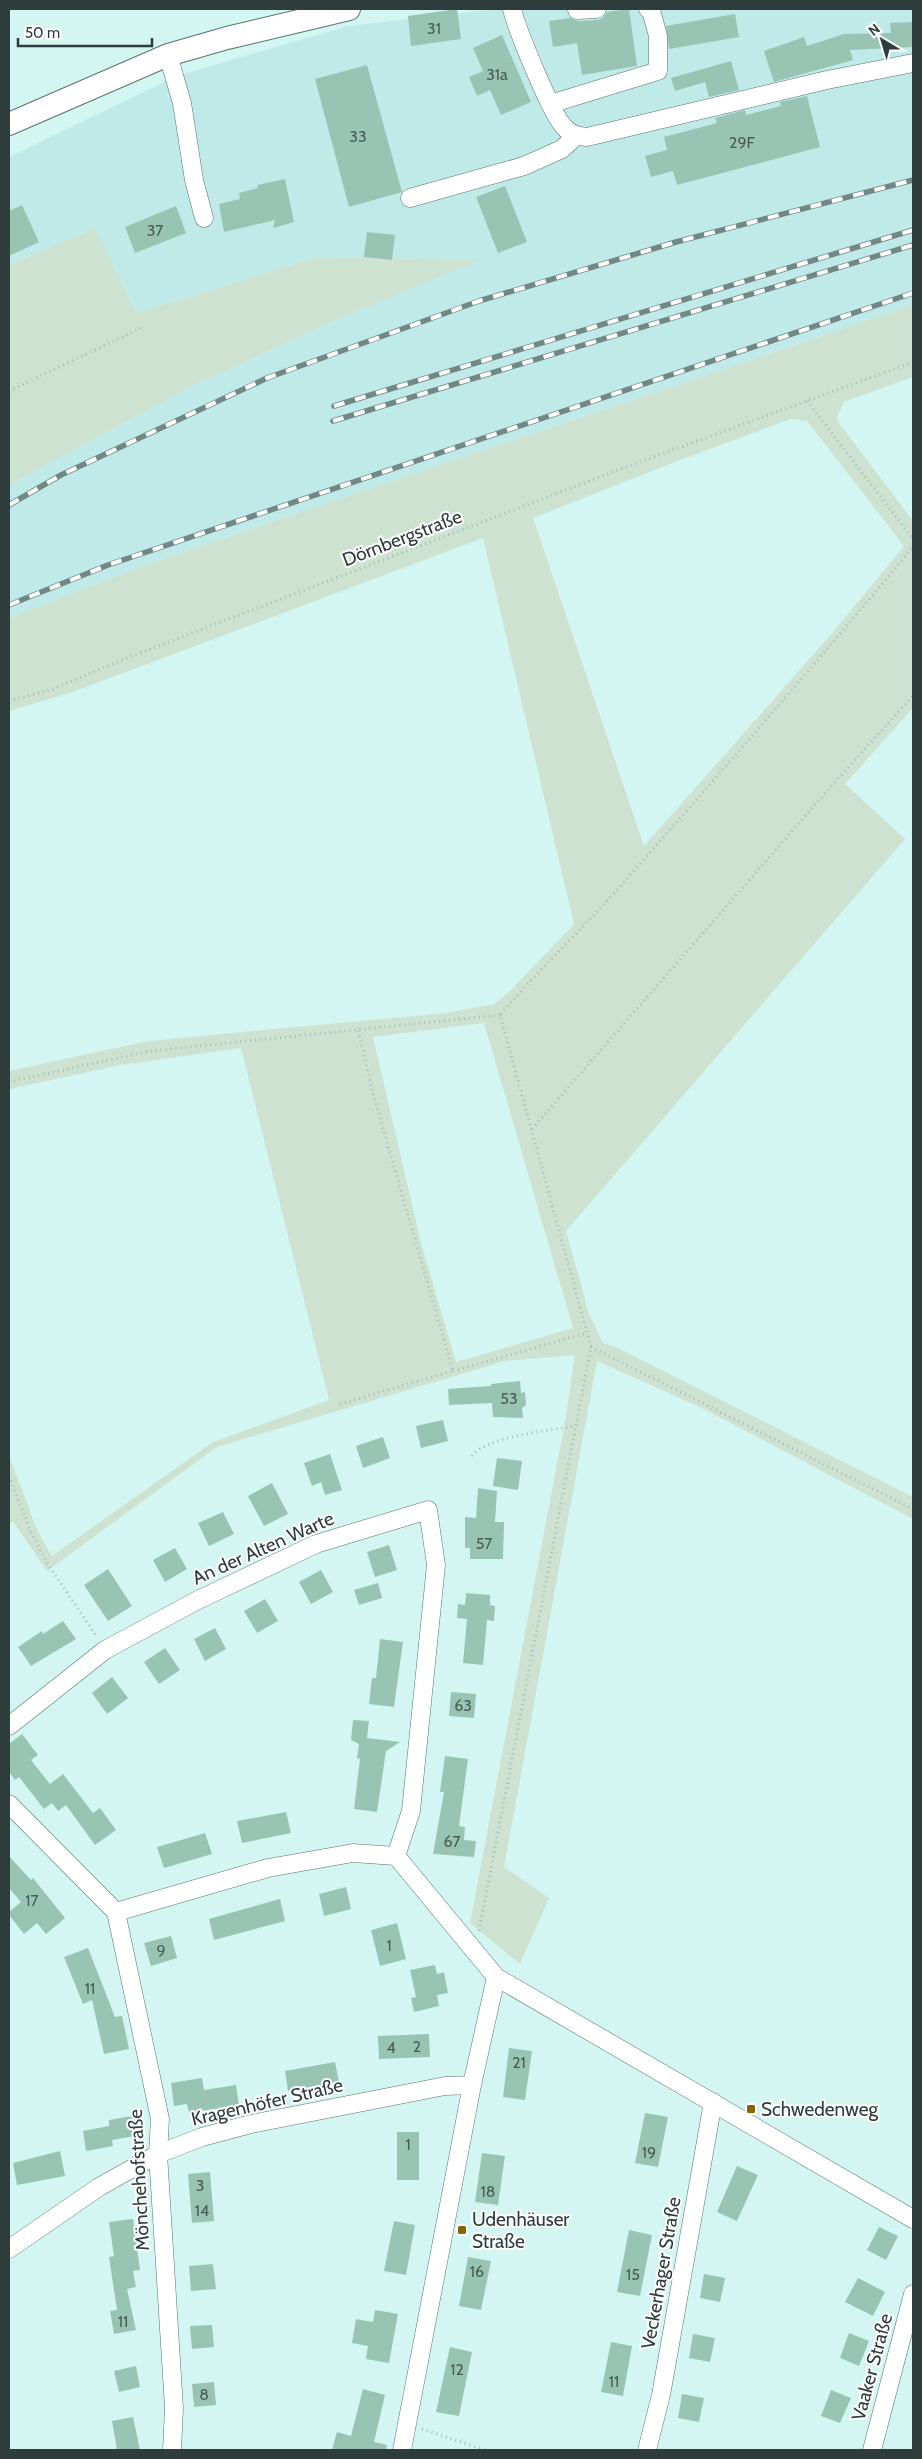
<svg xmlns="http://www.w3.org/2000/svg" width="922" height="2459" font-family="Cabin,sans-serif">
  <rect width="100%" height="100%" fill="#d4f6f3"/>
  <path fill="#bfeae7" d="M524 9H913V305L151 563 9 618V485L194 385 334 321 477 260 317 257 137 313 95 228 9 265V157L179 75 348 26 487 10Z"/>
  <path fill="#cee2d1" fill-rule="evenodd" d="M95 228 137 313 317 257 479 260 334 321 194 385 9 485V265Z
    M913 305V377L844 402 836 419 913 521V708L845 784 905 839 566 1231 589 1314 603 1343 616 1347 913 1497V1519L702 1408 597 1361 504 1867 549 1898 520 1964 470 1923 565 1422 575 1355 505 1361 217 1447 47 1571 13 1521 9 1524V1456L38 1532 52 1556 213 1442 329 1400 241 1048 121 1065 9 1089V1071L148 1041 446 1013 494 1004 510 991 574 924 483 538 70 693 9 711V618L151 563ZM791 419 807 421 904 546 834 631 644 846 533 518 675 462ZM484 1023 573 1328 456 1362 421 1243 373 1037Z"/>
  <path fill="#99c4b4" d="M457 9 461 39 411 46 408 16Z
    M629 9 637 66 582 75 577 43 553 47 549 21 571 18 578 21 598 20 603 18 607 12Z
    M735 14 739 37 669 49 666 26Z
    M913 22V47L850 50 853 60 774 82 764 51 804 37 807 46 844 34 891 33 890 23Z
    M502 35 531 102 501 115 490 90 477 96 469 77 483 71 473 48Z
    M731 61 739 90 709 97 705 82 675 91 671 78Z
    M367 65 402 192 349 207 315 79Z
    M807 96 820 147 677 185 673 171 651 177 645 156 667 150 664 137 717 123 715 118 745 110 746 115 781 106 780 102Z
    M285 179 294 222 273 228 275 220 224 232 219 204 240 199 239 193 258 188 257 185Z
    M505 186 527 242 498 253 476 197Z
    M22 205 39 242 9 256V211Z
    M176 206 186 233 135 253 125 227Z
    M367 232 395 235 392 260 364 257Z
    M520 1381 521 1393 525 1392 526 1405 522 1408 523 1418 493 1417 492 1403 449 1405 448 1389 491 1386V1384Z
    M443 1420 448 1441 421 1448 416 1426Z
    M383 1437 390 1458 363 1468 356 1446Z
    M330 1454 342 1490 325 1495 321 1482 312 1486 304 1463Z
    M497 1458 522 1461 518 1490 493 1486Z
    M272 1483 288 1514 264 1526 248 1496Z
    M478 1488 497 1491 495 1522H504L503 1559H470V1548H465V1517L476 1518Z
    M223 1512 234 1534 209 1546 198 1523Z
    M389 1545 397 1570 375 1577 367 1552Z
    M175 1548 187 1569 165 1582 153 1560Z
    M108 1569 132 1606 108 1621 84 1585Z
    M321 1570 333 1592 311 1604 299 1582Z
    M378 1583 382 1598 359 1605 354 1590Z
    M466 1593 490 1595V1605L495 1606 494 1621 487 1620 483 1665 463 1663 467 1619 457 1618 458 1604 465 1605Z
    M265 1599 278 1621 257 1633 244 1611Z
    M63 1621 76 1639 31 1666 18 1647 42 1631 43 1634Z
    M215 1628 226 1649 205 1661 194 1639Z
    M380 1639 403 1642 394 1707 369 1704 372 1678H376Z
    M165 1648 180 1670 159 1684 144 1662Z
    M112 1677 128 1698 107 1714 92 1693Z
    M451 1692 476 1694 474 1718 449 1716Z
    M353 1720 369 1721 367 1738 400 1742 386 1751 377 1812 354 1809 360 1759 357 1758 359 1744 351 1740Z
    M22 1734 38 1755 31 1760 50 1784 63 1774 93 1813 100 1808 116 1830 95 1845 66 1805 58 1811 52 1803 44 1809 19 1777 15 1780 9 1772V1744Z
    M445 1756 468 1759 459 1826 465 1827 464 1840 476 1841 474 1857 433 1854 444 1792H440Z
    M286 1812 291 1833 242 1843 237 1821Z
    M205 1833 212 1854 164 1868 157 1847Z
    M9 1856 31 1880 33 1878 65 1918 46 1934 37 1923 24 1934 9 1915V1912L21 1902 9 1888Z
    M346 1887 351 1909 324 1916 319 1894Z
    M280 1899 285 1921 214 1940 209 1919Z
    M397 1923 406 1959 380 1966 371 1930Z
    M171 1936 177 1958 151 1966 144 1943Z
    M88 1948 115 2017 122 2016 129 2049 104 2054 92 2000 83 2004 64 1957Z
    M435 1965 437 1974 444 1972 448 1993 437 1995 439 2006 414 2012 411 1998 416 1997 410 1970Z
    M429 2034 430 2057 379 2059 378 2036Z
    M509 2048 532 2051 525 2100 503 2097Z
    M335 2062 339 2082 288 2091 285 2071Z
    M202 2078 204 2090 236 2085 239 2105 189 2113 187 2104 174 2106 171 2083Z
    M645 2113 668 2117 658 2167 635 2163Z
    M132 2116 135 2136 112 2140 113 2146 86 2151 83 2131 109 2126V2120Z
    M397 2132H419V2180H397Z
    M60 2151 65 2176 17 2185 13 2163Z
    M482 2153 505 2156 498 2205 475 2202Z
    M737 2166 758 2175 737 2221 717 2212Z
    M210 2172 214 2221 192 2223 188 2174Z
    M133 2219 140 2270 133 2271 136 2287 127 2289 136 2330 114 2334 110 2311 117 2310 109 2257 114 2256 109 2222Z
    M394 2221 415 2225 406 2275 384 2271Z
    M879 2227 898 2236 886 2260 867 2250Z
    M629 2230 652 2235 640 2296 617 2292Z
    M468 2257 491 2261 481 2310 459 2306Z
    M213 2264 216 2289 191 2291 189 2266Z
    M704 2274 725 2278 720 2302 700 2298Z
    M858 2278 885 2292 873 2316 845 2302Z
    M375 2310 398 2314 389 2363 366 2359 368 2346 352 2343 356 2319 373 2322Z
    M212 2325 214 2347 192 2349 190 2326Z
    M849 2333 869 2341 859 2366 840 2358Z
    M693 2334 715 2338 710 2362 689 2358Z
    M611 2342 632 2346 623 2396 601 2392Z
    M450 2347 472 2352 459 2416 436 2412Z
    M136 2366 140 2387 119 2392 114 2371Z
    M214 2382 216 2405 194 2407 192 2384Z
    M363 2389 385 2395 374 2442 387 2445 386 2450H332L337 2432 351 2436Z
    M831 2390 851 2398 840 2423 821 2416Z
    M682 2394 704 2398 699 2422 678 2418Z
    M133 2417 140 2450H117L112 2421Z"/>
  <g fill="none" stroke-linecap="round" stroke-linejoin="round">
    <g stroke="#547270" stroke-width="19">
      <path id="minor" d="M512 9C517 29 552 117 566 129 572 135 578 136 587 137L827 80 913 63
        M577 10 597 9
        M168 55 182 103 194 180 204 218
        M550 104 658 71V36L651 10 648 9
        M410 198 524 166 562 149 576 136
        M9 1726 105 1650 196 1601 316 1544 428 1510 436 1565 411 1811 396 1856
        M9 1804 116 1912
        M116 1912 268 1868 353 1853 396 1856 496 1977 913 2219
        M116 1912 160 2119 158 2154 174 2408 172 2450
        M9 2249 99 2187 158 2154 202 2137 251 2124 445 2086 472 2085
        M402 2450 472 2085 496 1977
        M647 2450 661 2395 713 2102
        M872 2450 913 2294"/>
    </g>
    <g stroke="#547270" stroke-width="24">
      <path id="major" d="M9 124 168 55 227 38 349 9"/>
    </g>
    <path stroke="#a1bdba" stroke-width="3" stroke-dasharray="1 4" stroke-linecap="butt" d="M9 391 143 327
      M807 401 913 539
      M9 701 50 690 132 656 618 470 913 362
      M9 1082 150 1051 500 1015
      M532 1129 834 783 913 696
      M591 1347 913 1509
      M453 1371 587 1333
      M340 1404 453 1371 374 1097 358 1030
      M472 1456C485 1437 551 1430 576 1426
      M9 1476 32 1534 47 1563 97 1637
      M479 1931 591 1347 500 1015C533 976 571 940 606 902 710 785 813 667 913 547
      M422 2429 485 2450"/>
    <use href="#minor" stroke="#fff" stroke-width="18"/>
    <use href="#major" stroke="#fff" stroke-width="22"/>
    <g stroke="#718886" stroke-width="5.5">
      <path id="rail" d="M334 406 913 230
        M333 421 913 245
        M9 505 61 475 267 378 479 301 676 242 913 180
        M9 605 108 565 913 293"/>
    </g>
    <use href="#rail" stroke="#fff" stroke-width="4" stroke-dasharray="11" stroke-linecap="butt"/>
  </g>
  <g fill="#876601" stroke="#fff" stroke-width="2">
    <rect x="746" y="2104" width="10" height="10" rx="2.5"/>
    <rect x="457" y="2225" width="10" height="10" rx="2.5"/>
  </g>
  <g text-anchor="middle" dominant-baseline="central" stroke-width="4" stroke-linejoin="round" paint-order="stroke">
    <g font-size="16" fill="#495e59">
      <text x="434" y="28">31</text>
      <text x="497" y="74">31a</text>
      <text x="358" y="136">33</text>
      <text x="742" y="142">29F</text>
      <text x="155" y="230">37</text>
      <text x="509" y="1398">53</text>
      <text x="484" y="1543">57</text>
      <text x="463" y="1705">63</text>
      <text x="452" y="1841">67</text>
      <text x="32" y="1900">17</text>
      <text x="389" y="1945">1</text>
      <text x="161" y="1950">9</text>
      <text x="90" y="1988">11</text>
      <text x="417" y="2046">2</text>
      <text x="391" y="2047">4</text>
      <text x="519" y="2062">21</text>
      <text x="408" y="2144">1</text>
      <text x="649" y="2152">19</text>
      <text x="200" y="2185">3</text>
      <text x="488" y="2191">18</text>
      <text x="202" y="2210">14</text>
      <text x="477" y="2271">16</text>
      <text x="633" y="2274">15</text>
      <text x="123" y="2321">11</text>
      <text x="457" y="2369">12</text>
      <text x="614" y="2381">11</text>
      <text x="204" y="2394">8</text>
    </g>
    <g font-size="19" fill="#2e3c3b" stroke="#fff">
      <text transform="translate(402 538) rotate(-21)">Dörnbergstraße</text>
      <text transform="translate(263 1548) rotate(-24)">An der Alten Warte</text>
      <text transform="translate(267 2102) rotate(-13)">Kragenhöfer Straße</text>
      <text transform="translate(139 2180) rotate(-93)">Mönchehofstraße</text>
      <text transform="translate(661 2273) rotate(-80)">Veckerhager Straße</text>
      <text transform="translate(872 2367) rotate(-75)">Vaaker Straße</text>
    </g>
    <g font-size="19" fill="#2e3c3b" stroke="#fff" text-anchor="start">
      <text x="761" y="2109">Schwedenweg</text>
      <text x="472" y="2219">Udenhäuser<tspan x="472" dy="22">Straße</tspan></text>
    </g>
  </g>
  <rect width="922" height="2459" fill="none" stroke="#2e3c3b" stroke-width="20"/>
  <g transform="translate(882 40) rotate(322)" stroke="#ffffff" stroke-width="4" paint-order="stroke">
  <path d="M0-4L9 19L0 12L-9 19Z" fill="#2e3c3b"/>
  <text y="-8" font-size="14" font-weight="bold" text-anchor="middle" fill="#2e3c3b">N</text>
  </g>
  <path d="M18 38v8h134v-8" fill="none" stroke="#2e3c3b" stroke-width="2.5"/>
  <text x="25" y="38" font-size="15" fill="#2e3c3b" stroke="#ffffff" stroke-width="4" paint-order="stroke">50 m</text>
</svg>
